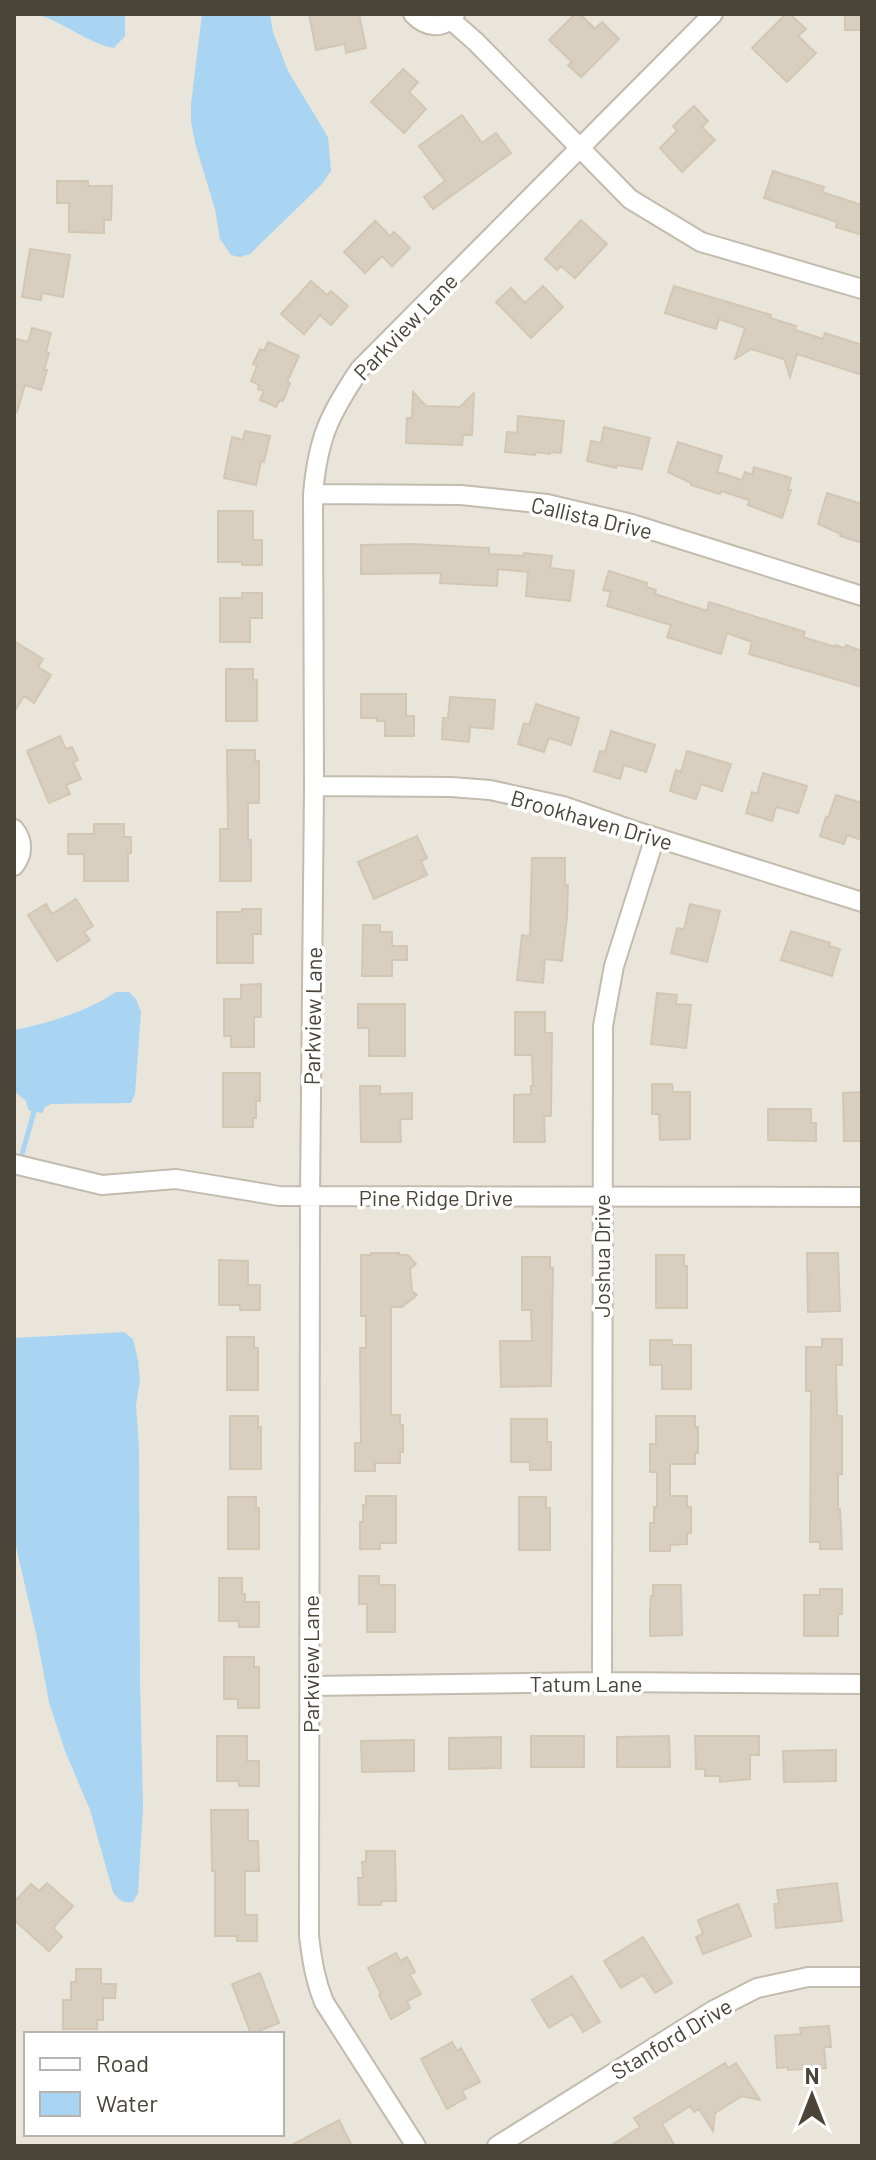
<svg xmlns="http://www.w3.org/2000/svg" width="876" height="2160" font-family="Barlow,sans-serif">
  <rect width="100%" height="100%" fill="#f6f3ec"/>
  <path fill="#eae5da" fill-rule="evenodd" d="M14 14H862V2146H14ZM26 2034H282V2134H26Z"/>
  <path fill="#a9d4f2" d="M36 14H125V36L114 48C85 42 64 22 36 14Z
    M202 14H270L273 32 288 71 328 137 331 171 322 184 250 254 240 257 231 255 220 239 215 209 195 143 191 121V104Z
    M116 992H129L136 999 141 1012 135 1094 131 1103 51 1104 45 1107 42 1113 29 1111 26 1101 14 1091V1030C49 1023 86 1012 116 992Z
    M124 1332 133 1339 138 1360 140 1381 136 1405 139 1447 140 1680 143 1807 138 1893 133 1902C122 1903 119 1901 113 1892L90 1810 65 1751 49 1702 36 1633 14 1538V1338Z"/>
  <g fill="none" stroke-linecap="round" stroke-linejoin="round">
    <path stroke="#a9d4f2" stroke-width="5" d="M20 1161 34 1112"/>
  </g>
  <path fill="#d8cfc1" stroke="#d3c7b4" stroke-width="2" d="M309 14H359L366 48 346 53 345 44 316 50Z
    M575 14H580L595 29 602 22 619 39 581 77 568 65 572 62 549 40Z
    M786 14H790L806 29 798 36 816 53 787 82 752 48Z
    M845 14H862V30H845Z
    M403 69 418 82 409 92 426 109 404 133 371 102Z
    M694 106 708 121 702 127 715 140 682 172 660 148 677 131 673 126Z
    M462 115 482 143 496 133 511 153 433 209 424 197 445 181 419 146Z
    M773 171 824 187 822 192 862 205V235L836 227 837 222 764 198Z
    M57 181H88V186H112L111 220H104V233L69 232V203H57Z
    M581 220 607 244 575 278 561 266 557 270 545 259Z
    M375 221 390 236 394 232 410 248 392 266 382 256 365 273 344 252Z
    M30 249 70 255 63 297 42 293 41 300 22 297Z
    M311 281 327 295 331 291 348 306 331 325 320 315 304 334 281 314Z
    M543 286 563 307 531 338 496 302 511 288 525 303Z
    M674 286 771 315 770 318 796 326 795 330 823 339 825 333 862 345V375L797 354 790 377 784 359 751 349 735 359 745 328 719 319 716 329 665 313Z
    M32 328 51 333 46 352 49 353 44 370H47L41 390 25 385 17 412 14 411V338L28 342Z
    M268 342 299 356 287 382 290 383 283 401 280 400 276 407 260 400 264 391 258 389 259 385 251 381 257 366 253 364 260 349 264 351Z
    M413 392 426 406 460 407 474 393 472 435H463L462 445 406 443 407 418H412Z
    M518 416 564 421 561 453 550 452V454L536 452 535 455 505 452 507 432 517 433Z
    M604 427 650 438 642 469 617 465 616 468 587 461 591 441 601 443Z
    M245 431 270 436 264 462 261 461 256 485 224 478 232 437 243 440Z
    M678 442 722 456 717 472 742 480 745 472 752 475 754 467 791 478 788 490H791L782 518 748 505 749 500 721 491 720 494 691 485V483L668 472Z
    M827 493 862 504V543L840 536 841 534 818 524Z
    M218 511H253V540H262V565H242V562H218Z
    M412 544 489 548V554L523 556 524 553 552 556 550 568 574 571 570 601 526 596 528 572 498 569 497 586 440 583 441 573 361 574V545Z
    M609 571 647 583 646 587 656 590 655 594 707 611 709 602 805 632 803 637 835 647V645L845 648 846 645 862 651V687L749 654 752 642 727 633 721 654 667 637 671 625 607 606 611 592 603 590Z
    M242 593H262V618H250V642H220V598H242Z
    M14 641 43 659 38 667 51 675 34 703 24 696 14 712Z
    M226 669H253V680H257V721H226Z
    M361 694H406V716H414V736H385V721H377V718H361Z
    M450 697 495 700 493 729 470 727 469 742 442 739 443 718H448Z
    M536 704 579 718 571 745 549 738 544 752 518 744 524 723 529 725Z
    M611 731 655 745 646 772 624 765 620 779 594 771 600 751 605 752Z
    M60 736 66 749 72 747 78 760 73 762 81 779 66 785 70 794 49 803 27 751Z
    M227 750H255V761H259V803H248V840H251V881H220V829H228Z
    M687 751 731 764 722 791 701 784 696 799 670 791 676 770 681 772Z
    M763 773 807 786 798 813 776 807 772 821 746 813 752 792 757 794Z
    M836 795 862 803V840L847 835 844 844 820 836 826 817 828 818Z
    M94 824H124V837H131V853H128V881H84V854H68V834H94Z
    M417 836 427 858 421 861 427 875 374 899 358 862Z
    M532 858H565V885H568L567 917 562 961 545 959 543 983 517 980 522 935 530 936Z
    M76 899 93 926 84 932 90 940 57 961 28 915 46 904 52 914Z
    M690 904 720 911 707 962 671 953 677 928 684 929Z
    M242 909H261V934H253V963H217V912H242Z
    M363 925H380V932H392V946H407V960H392V976H362Z
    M791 931 830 943 829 946 840 949 832 976 781 960Z
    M261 984V1017H254V1047H231V1036H224V999H241V985Z
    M657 993 677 995 676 1004 691 1005 686 1048 651 1044Z
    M358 1004H405V1056H369V1028H358Z
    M515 1012H545V1033H552L551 1116H544L545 1142H514V1095L531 1094V1086H533L532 1055H515Z
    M223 1073H260V1101H256V1118H253V1127H223Z
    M652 1084H672L673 1092H690V1139L660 1140 659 1114H652Z
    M360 1086H380V1094L412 1093V1119H400L401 1142H361Z
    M862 1092V1141H844L843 1093Z
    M768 1109H811V1123H816V1141L768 1140Z
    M371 1253H399V1255H408L416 1264 410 1269 412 1291 417 1295 402 1307H391V1415H400V1425H403V1452H400V1463H375V1471H355V1443H361L360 1348H366V1316H361V1255H371Z
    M807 1253H838L840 1311 808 1312Z
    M656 1255H684V1266H687V1308H656Z
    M522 1257H550V1268H553L551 1386 501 1387 500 1341H532L531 1310H522Z
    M219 1260 248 1261V1285H260V1310H240V1305H219Z
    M227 1337H254V1348H258V1390H227Z
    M822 1339H842V1365H836L837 1416H842V1474H838V1509H840L842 1549H820V1542H810L811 1391H806V1347H822Z
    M650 1340H672V1345H691V1389H662V1365H650Z
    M230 1416H258V1427H261V1469H230Z
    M656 1416H695V1427H698V1453H695V1464H670V1496H687V1507H691V1533H687V1544L670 1545V1551H650V1523H654V1507H657V1472H650V1444H656Z
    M511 1419H547V1442H551V1470H530V1462H511Z
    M366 1496H396V1543H380V1549H360V1522H363V1505H366Z
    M228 1497H256V1507L259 1508V1549H228Z
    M519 1497H546V1508H550V1550H519Z
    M359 1576H379V1585H395V1632H367V1604H359Z
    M219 1578H242V1594H245V1602H259V1627H239V1621H219Z
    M653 1585H681L682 1635 650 1636V1609L651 1596H653Z
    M820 1589H842V1614H838V1636H804V1595H820Z
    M224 1657H254V1667H259V1708H238V1699H224Z
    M217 1736H247V1761H259V1786H239V1781H217Z
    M531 1736H584V1767H531Z
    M669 1736 670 1767H617V1737Z
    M695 1736H759V1755H750V1779L720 1782V1776H705V1769H696Z
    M501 1737V1768L449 1769V1738Z
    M414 1740V1771L362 1772 361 1741Z
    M836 1750V1781L784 1782 783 1751Z
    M211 1810H248V1841H258L259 1871H245V1915H257V1941H237V1936H215V1871H212Z
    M366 1851H395L396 1901H381V1905H359L358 1878H363L362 1862 366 1861Z
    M47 1883 73 1906 53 1928 62 1937 49 1951 14 1920V1902L31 1884 39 1891Z
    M837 1883 842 1921 776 1928 774 1904H779L777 1890Z
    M738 1904 751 1936 703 1954 696 1937 703 1934 698 1920Z
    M643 1937 672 1983 655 1993 643 1975 621 1988 604 1961Z
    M396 1953 400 1961 407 1957 415 1972 410 1975 421 1994 407 2001 410 2008 391 2019 379 1995 381 1994 368 1968Z
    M76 1969H101V1984H116L115 1998H103V2020H97V2029H63V2000H71V1982H76Z
    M260 1973 279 2023 251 2034 232 1984Z
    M572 1976 600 2022 583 2032 572 2014 549 2028 532 2000Z
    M829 2026 831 2047H824L826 2068 788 2070V2067L777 2068 775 2036 801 2034 800 2028Z
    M452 2042 457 2051 461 2048 480 2082 462 2091 466 2098 447 2109 421 2059Z
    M725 2063 728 2068 736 2063 760 2100 742 2096 715 2113 713 2131 699 2109 694 2112 690 2106 662 2124 675 2146H610L640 2127 634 2118Z
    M339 2120 352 2146H290Z"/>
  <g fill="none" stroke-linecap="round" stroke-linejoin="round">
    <g stroke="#c2bbae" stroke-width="22">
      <path id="minor" d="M413 14C426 28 443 30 455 14
        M451 20 476 42 630 199 701 242 862 289
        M313 494 461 495 547 504 632 524 862 596
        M314 786 451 787 490 790 563 806 632 830 862 902
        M14 829C24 841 23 855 14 866
        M14 1164 102 1185 176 1179 279 1196 862 1197
        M602 1682 603 1026 614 966 655 837
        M310 1686 602 1682 862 1684
        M416 2146 324 2002C315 1980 312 1960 309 1936L310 1197 314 786 313 494C318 438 329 415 360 369L713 14
        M497 2146 714 2010 757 1988 808 1977H862"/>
    </g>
    <use href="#minor" stroke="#fff" stroke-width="18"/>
  </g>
  <g text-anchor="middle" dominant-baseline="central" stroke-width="7" stroke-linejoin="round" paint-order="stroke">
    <g font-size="22" fill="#4b4439" stroke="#fff">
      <text transform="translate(405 326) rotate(-46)">Parkview Lane</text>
      <text transform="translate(592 517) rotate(13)">Callista Drive</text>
      <text transform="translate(592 819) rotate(16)">Brookhaven Drive</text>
      <text transform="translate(312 1016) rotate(-89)">Parkview Lane</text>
      <text x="436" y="1197">Pine Ridge Drive</text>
      <text transform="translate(601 1256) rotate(-90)">Joshua Drive</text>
      <text transform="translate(310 1664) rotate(-90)">Parkview Lane</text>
      <text x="586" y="1683">Tatum Lane</text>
      <text transform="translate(671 2038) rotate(-31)">Stanford Drive</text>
    </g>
  </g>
  <rect width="876" height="2160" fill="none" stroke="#4b4439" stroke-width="32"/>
  <rect x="24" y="2032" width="260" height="104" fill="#ffffff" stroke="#b7b4b0" stroke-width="2"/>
  <rect x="40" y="2058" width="40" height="12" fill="#ffffff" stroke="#b7b4b0" stroke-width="2"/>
  <text x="96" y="2072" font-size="24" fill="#4b4439">Road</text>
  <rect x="40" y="2092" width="40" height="24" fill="#a9d4f2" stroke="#b7b4b0" stroke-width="2"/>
  <text x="96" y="2112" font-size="24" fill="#4b4439">Water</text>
  <g transform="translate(812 2096)" stroke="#ffffff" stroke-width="6" paint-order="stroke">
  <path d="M0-6L14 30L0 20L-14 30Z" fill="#4b4439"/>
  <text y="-12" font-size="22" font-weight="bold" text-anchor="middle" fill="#4b4439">N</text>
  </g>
</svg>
